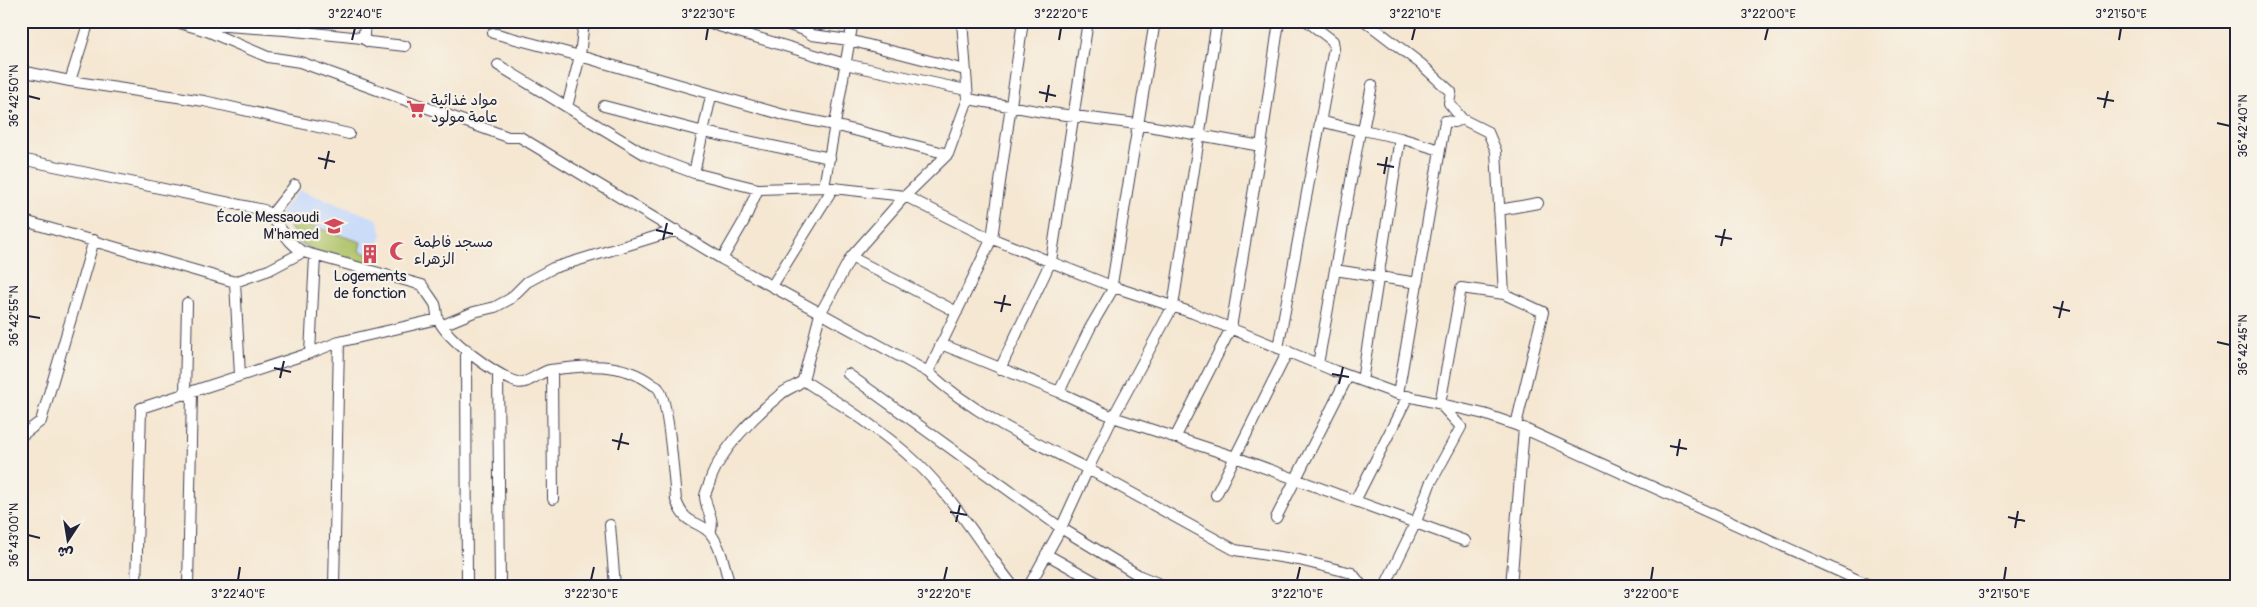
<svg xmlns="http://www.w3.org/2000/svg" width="2257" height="607" font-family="Pangolin,'Playpen Sans Arabic',sans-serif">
  <rect width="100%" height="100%" fill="#f7f3e8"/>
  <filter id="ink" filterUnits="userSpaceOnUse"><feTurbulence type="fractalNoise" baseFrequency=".02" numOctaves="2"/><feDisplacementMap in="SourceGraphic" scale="10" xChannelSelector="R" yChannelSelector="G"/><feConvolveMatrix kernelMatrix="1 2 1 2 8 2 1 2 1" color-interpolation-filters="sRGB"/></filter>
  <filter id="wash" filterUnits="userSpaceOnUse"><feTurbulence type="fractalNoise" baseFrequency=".0096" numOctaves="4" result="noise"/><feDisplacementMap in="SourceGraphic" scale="20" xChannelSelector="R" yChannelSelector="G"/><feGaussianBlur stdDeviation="1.12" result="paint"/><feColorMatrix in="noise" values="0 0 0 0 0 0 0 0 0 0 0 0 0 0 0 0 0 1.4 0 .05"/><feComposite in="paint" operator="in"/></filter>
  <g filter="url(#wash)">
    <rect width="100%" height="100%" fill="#f5e7d2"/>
    <path fill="#cbdcf9" d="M300 190 377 219 382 234 370 267 353 265 350 259 344 262 322 255 301 246 279 214Z"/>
    <path fill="#adc267" stroke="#687251" d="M293 220 361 242 359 251 373 256 369 266 354 263 351 257 344 260 322 254 301 244 289 226Z"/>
  </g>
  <g filter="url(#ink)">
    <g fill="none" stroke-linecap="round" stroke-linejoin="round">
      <g stroke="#424052" stroke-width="12">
        <path id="minor" d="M173 21 207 31 268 57 300 62 508 137H520L722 259 928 372C975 415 1032 441 1088 469L1061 528 1029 586
          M702 21 845 64 966 90
          M777 21 804 30 812 35 849 40 965 70
          M1217 21 1173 306 1113 417 1088 469 1235 550 1299 560 1352 573 1362 586
          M1365 21 1421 64 1451 92 1449 103 1462 119 1488 132 1496 151 1504 294 1461 288 1440 404 1461 427 1430 484 1416 522 1385 586
          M197 24 285 30 362 38 364 35 365 21
          M307 32V21
          M493 33 580 56 784 115 834 125 948 154
          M362 38 369 42 405 46
          M498 65 646 155 694 173 758 189 824 187 905 196 983 235 1114 287 1193 313 1335 371 1398 394 1484 414 1516 425 1871 586
          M21 71 70 81 204 101 349 134
          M70 81 89 21
          M968 99 1043 112 1137 124 1261 146
          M604 106 704 132 830 158
          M567 107 580 56 584 21
          M1320 121 1360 131
          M1363 130 1372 85
          M1440 150 1445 121 1454 122 1462 119
          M21 159 264 210C280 222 285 242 303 252L422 285C426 291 431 298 435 304 437 309 436 314 438 319 448 341 494 373 516 382 527 386 539 372 550 370 586 365 621 361 652 384 654 386 657 386 658 388 669 400 674 480 676 500 685 527 698 519 711 534 722 549 725 569 730 586
          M694 173 711 96
          M824 187 853 21
          M1499 210 1538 203
          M271 215 295 185
          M21 220 235 282 269 270 303 252
          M851 257 957 312
          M722 259 744 221 758 189
          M1335 270 1418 283
          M235 282 240 375
          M1112 284 1155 21
          M772 286 833 188
          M1504 294 1543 312 1516 425
          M443 325 474 312 495 307 510 299 527 282 553 268 677 230
          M941 344 1059 392 1113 417 1235 457 1465 541
          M1278 348 1334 48 1333 41 1307 21
          M466 349 467 586
          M310 353 315 257
          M1318 364 1360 131 1363 130 1400 138 1362 381
          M1000 369 1051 261 1088 21
          M552 370 553 499
          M928 372 992 238 1023 21
          M498 373 500 586
          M848 374 1061 528 1140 576 1165 586
          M803 380C842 405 883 431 917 463 954 498 981 546 1013 586
          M1059 392 1090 328 1114 287
          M1398 394 1440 150 1400 138
          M185 395 187 303
          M21 436 41 421 94 240
          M1175 438 1231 328 1261 146 1279 21
          M1216 495 1288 351
          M1355 501 1408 396
          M1276 518 1348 376
          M610 525 615 586
          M710 533C716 520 705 509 705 496 706 491 709 485 710 481 721 449 755 415 781 394 788 388 796 387 803 380L820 314 851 257 905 196 948 154 968 99 962 21
          M1046 554 1103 586
          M136 586 141 408 310 353 339 342 438 319
          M188 586 192 393
          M334 586 339 342
          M1511 586 1524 428"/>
      </g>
      <use href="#minor" stroke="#fff" stroke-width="10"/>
    </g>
  </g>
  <path fill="none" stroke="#22223b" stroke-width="2" d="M352 40 355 28M706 40 708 28M1059 40 1061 28M1412 40 1415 28M1765 40 1768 28M2119 40 2121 28M1039 92 1056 96M28 96 40 99M2097 98 2114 101M1046 102 1049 85M2104 108 2108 91M2217 123 2230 126M318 158 335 162M1377 164 1394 167M325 169 329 151M1384 174 1387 157M656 230 673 234M1715 236 1732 239M663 240 667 223M1721 246 1725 229M994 302 1011 305M2053 307 2070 311M1001 312 1005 295M28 316 40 318M2059 318 2063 301M2217 342 2230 345M274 368 291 372M1332 374 1349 377M280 378 284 361M1339 384 1343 367M612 440 629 444M1670 446 1687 449M618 450 622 433M1677 456 1680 439M950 512 967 515M2008 517 2025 521M956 522 960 505M2015 528 2018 511M28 535 40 538M238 580 240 567M591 580 594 567M944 580 947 567M1297 580 1300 567M1651 580 1653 567M2004 580 2006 567"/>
  <defs>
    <g id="supermarket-bare" transform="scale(1.5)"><path d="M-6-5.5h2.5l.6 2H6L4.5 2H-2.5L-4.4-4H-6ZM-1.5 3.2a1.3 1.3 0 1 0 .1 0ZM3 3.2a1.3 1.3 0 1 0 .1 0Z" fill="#d1495b" stroke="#f7f3e8" stroke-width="2.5" paint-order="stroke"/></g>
    <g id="school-bare" transform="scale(1.5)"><path d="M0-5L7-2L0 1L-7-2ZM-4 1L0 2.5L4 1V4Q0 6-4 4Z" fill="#d1495b" stroke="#f7f3e8" stroke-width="2.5" paint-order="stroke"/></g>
    <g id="mosque-bare" transform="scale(1.5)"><path d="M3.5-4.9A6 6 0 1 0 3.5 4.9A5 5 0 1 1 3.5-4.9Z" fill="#d1495b" stroke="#f7f3e8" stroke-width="2.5" paint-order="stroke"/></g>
    <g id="building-bare" transform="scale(1.5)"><path d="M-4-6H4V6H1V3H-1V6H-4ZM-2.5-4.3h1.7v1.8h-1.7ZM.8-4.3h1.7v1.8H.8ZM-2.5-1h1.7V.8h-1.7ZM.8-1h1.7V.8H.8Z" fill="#d1495b" stroke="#f7f3e8" stroke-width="2.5" paint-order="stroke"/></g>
  </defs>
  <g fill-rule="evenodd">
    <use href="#supermarket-bare" x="416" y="109"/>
    <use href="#school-bare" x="334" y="226"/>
    <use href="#mosque-bare" x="399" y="251"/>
    <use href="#building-bare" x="370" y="254"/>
  </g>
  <g text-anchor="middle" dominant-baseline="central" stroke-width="4.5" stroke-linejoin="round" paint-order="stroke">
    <g font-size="15" fill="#22223b" stroke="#f7f3e8" text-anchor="start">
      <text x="431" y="100">مواد غذائية<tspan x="431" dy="17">عامة مولود</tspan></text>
      <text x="319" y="217" text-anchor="end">École Messaoudi<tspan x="319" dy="17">M'hamed</tspan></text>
      <text x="414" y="242">مسجد فاطمة<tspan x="414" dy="17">الزهراء</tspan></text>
      <text x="370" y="276" text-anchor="middle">Logements<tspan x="370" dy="17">de fonction</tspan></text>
    </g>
  </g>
  <rect width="2257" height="607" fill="none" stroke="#f7f3e8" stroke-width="55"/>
  <g transform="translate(68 540) rotate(192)" stroke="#f7f3e8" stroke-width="4" paint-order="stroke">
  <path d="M0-4L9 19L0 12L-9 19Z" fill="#22223b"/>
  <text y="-8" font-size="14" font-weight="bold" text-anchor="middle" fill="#22223b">ش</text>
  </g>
  <rect x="28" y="28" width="2202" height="552" fill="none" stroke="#22223b" stroke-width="2"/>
  <g font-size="12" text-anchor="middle" fill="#22223b">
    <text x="355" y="18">3°22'40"E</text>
    <text x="708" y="18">3°22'30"E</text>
    <text x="1061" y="18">3°22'20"E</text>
    <text x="1415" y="18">3°22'10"E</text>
    <text x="1768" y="18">3°22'00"E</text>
    <text x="2121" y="18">3°21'50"E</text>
    <text transform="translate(14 96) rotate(-90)" y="4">36°42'50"N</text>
    <text transform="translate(2243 126) rotate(-90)" y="4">36°42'40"N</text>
    <text transform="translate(14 316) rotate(-90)" y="4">36°42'55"N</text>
    <text transform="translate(2243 345) rotate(-90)" y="4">36°42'45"N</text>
    <text transform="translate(14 535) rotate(-90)" y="4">36°43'00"N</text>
    <text x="238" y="598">3°22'40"E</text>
    <text x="591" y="598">3°22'30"E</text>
    <text x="944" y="598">3°22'20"E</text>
    <text x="1297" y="598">3°22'10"E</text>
    <text x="1651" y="598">3°22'00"E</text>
    <text x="2004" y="598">3°21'50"E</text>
  </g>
</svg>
